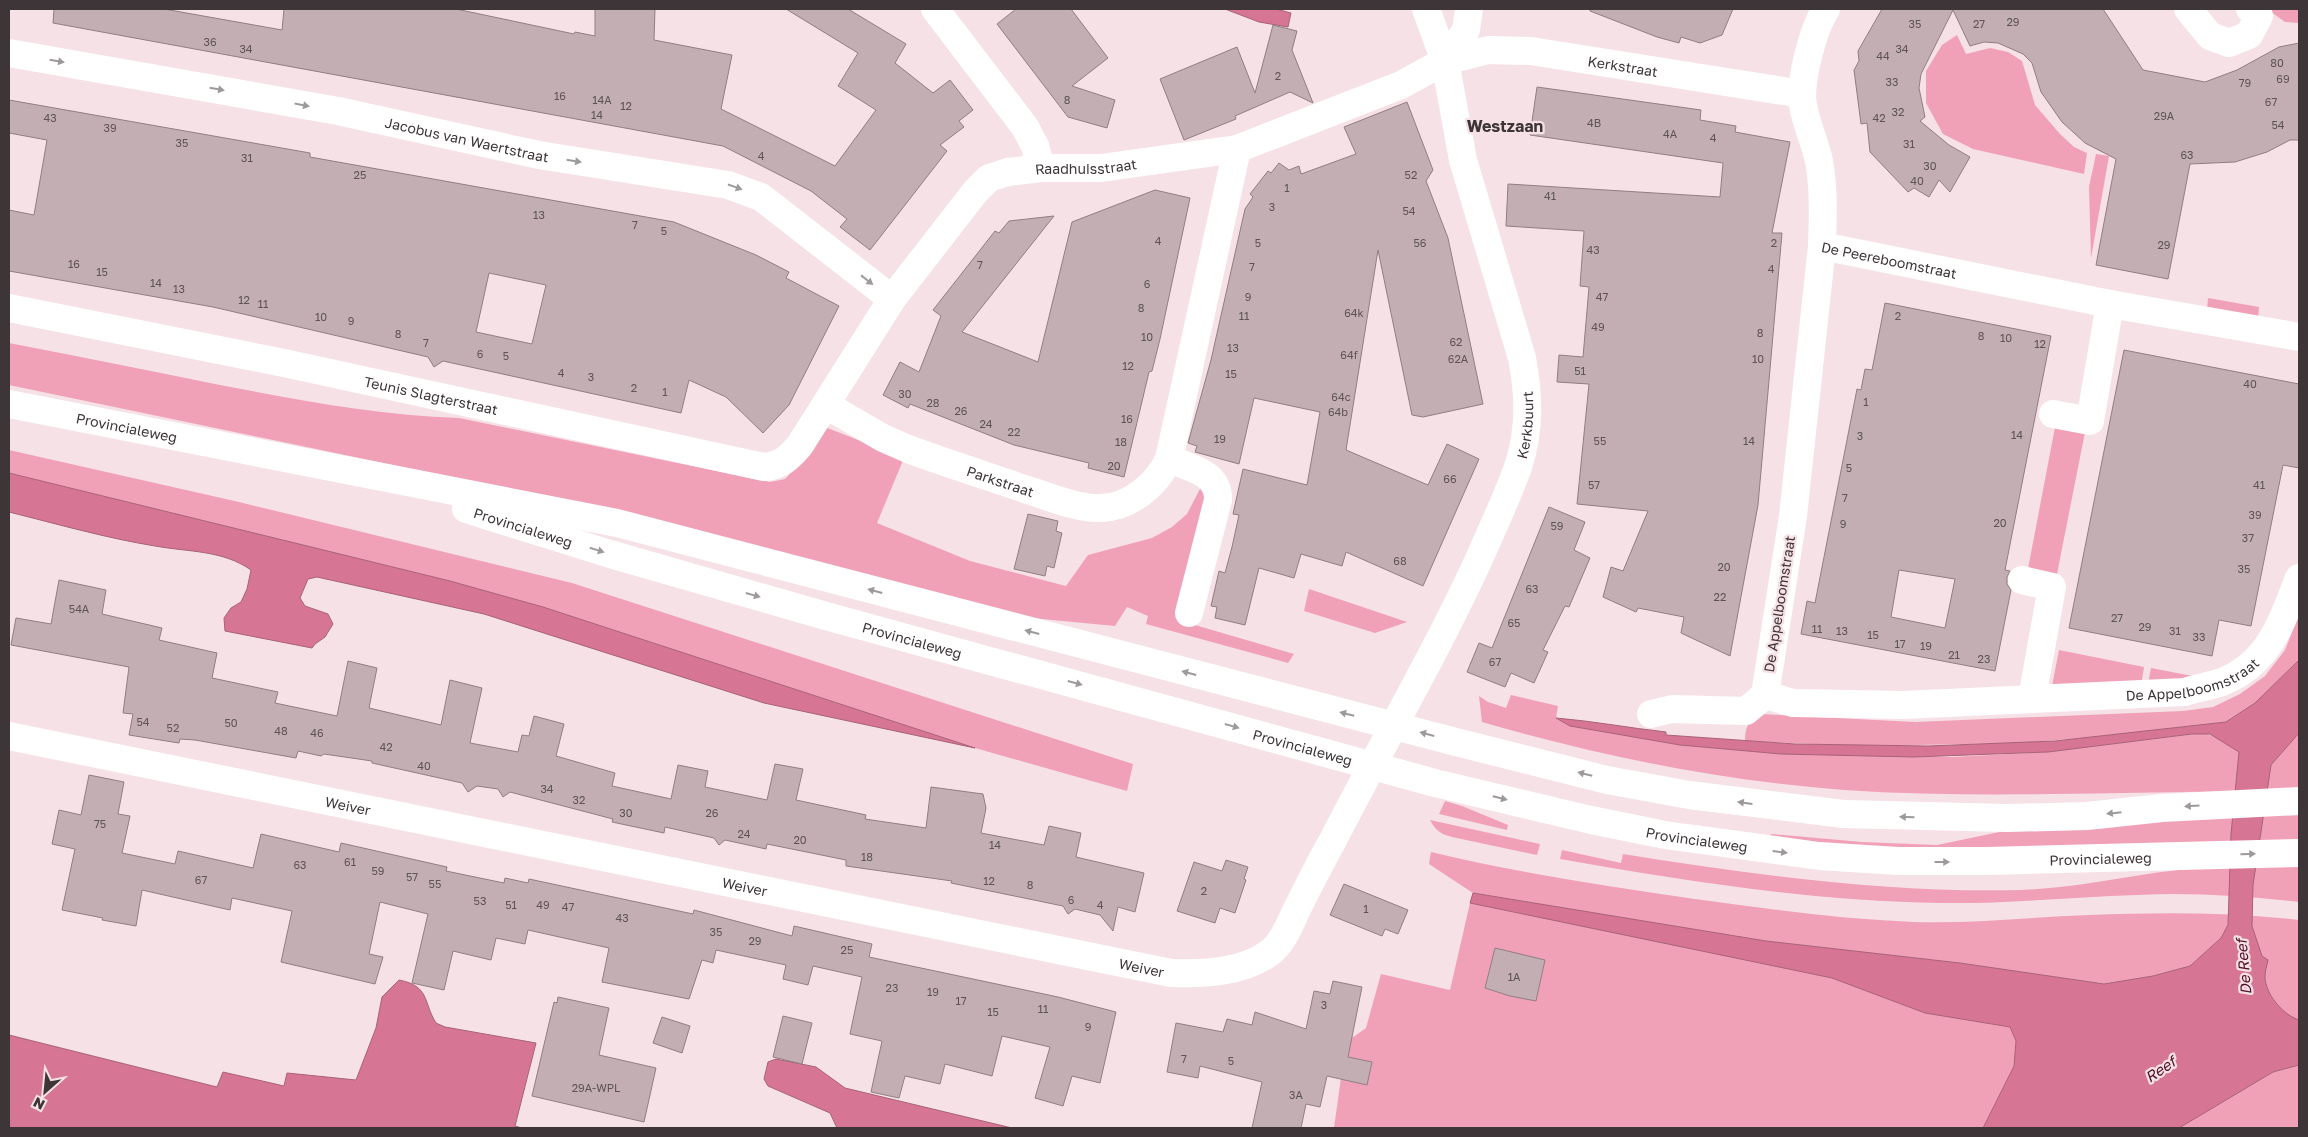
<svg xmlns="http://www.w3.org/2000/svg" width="2308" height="1137" font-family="'Golos Text',sans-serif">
  <rect width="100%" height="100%" fill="#f6e1e6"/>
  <path fill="#f0a1b8" d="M2267 9H2299V23L2285 22Z
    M1957 35 1966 54 1990 48 2008 52 2022 61 2035 105 2060 134 2074 147 2087 153 2084 174 1973 149 1943 134 1926 103V71L1942 45Z
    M2096 154 2109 156 2091 258 2089 187Z
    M2208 298 2259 307 2258 319 2207 310Z
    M9 343C76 356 143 369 210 383 293 399 375 415 459 418L770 482 785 479 803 460 825 427 904 458 877 523 970 561 1066 586 1088 555 1152 538 1172 527 1187 514 1203 483 1209 492 1195 625 1294 654 1288 663 1146 624 1148 616 1127 607 1115 626 1012 616 479 483 9 385Z
    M2056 422 2086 427 2056 579 2027 574Z
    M9 450 239 502 572 583 1133 764 1127 791 975 748 543 607 450 581 9 473Z
    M1309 589 1407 622 1375 633 1304 611Z
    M2299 615V660L2255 703 2226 722 2108 736 2020 743 1863 746 1745 741C1745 728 1748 720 1761 714L1915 722 2183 711 2213 707 2240 694 2265 676 2285 650Z
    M2059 650 2144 667 2141 686 2051 691Z
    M2151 668 2208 679 2148 684Z
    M1511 695 1558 706 1556 718 1570 726 1680 745 1781 754 1952 757 2048 752 2203 733 2217 737 2239 752 2271 765 2299 733V791C2147 790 1995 800 1844 790 1722 781 1599 756 1482 722L1479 696 1488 702 1506 708Z
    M1445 801 1462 806 1508 825 1507 830 1439 814Z
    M2299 814V843L1964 854 1769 841 1771 834 1862 842 1937 845 2014 829Z
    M1430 820 1540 844 1537 855 1452 837C1441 834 1436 831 1430 820Z
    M1562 850 1621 863 1623 854C1755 875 1887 893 2021 890 2080 888 2138 873 2197 868 2231 864 2265 865 2299 863V902C2245 896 2191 892 2137 895 2071 897 2006 904 1940 903 1812 901 1686 881 1560 859Z
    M1431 852C1518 873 1607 886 1695 899 1768 909 1840 919 1913 922 1972 924 2030 917 2089 915 2159 912 2230 912 2299 920V1020C2283 1016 2266 994 2265 977 2265 972 2267 965 2267 960L2228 925 2221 938 2190 966 2153 976 2104 984 1960 963 1766 941 1473 893 1429 864Z
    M1470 903 1832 978 1925 1013 2010 1027 2016 1041 2014 1066 1983 1128H1334L1346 1042 1366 1028 1381 974 1450 990Z
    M2299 1065V1128H2179L2273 1072Z"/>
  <path fill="#d67594" stroke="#a86278" d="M1225 9H1276L1291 13 1288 27 1259 22Z
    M9 473 450 581 543 607 975 748 764 703 484 614 317 577 308 579 300 598 305 606 328 614 333 624 325 637 315 644 312 648 225 631 224 618 231 608 241 602 247 589 251 570C223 550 188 552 155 546 106 538 57 524 9 512Z
    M2299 660V733L2271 765 2253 885 2252 926 2262 956 2268 960C2267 965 2265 971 2265 976 2265 994 2283 1015 2299 1020V1065L2273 1072 2179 1128H1983L2014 1066 2016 1041 2010 1027 1925 1013 1832 978 1470 903 1473 893 1766 941 1960 963 2104 984 2153 976 2190 966 2221 938 2228 925 2231 834 2239 752 2210 734H2192L2048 752 1914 757 1781 754 1680 745 1570 726 1556 718C1593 721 1629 728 1666 732V735L1795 744 1928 746 2055 741 2226 722 2255 703Z
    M399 980C430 986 423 1002 436 1023L445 1027 536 1043 515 1126 522 1128H9V1035L217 1087 223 1072 284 1086 287 1073 356 1080 376 1028 382 997Z
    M776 1059 816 1067 845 1088 1012 1128H837L830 1113 768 1086 764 1079 768 1062Z"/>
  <path fill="#c2aeb3" stroke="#917e83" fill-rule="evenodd" d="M54 9H164L282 30 284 9H456L574 34 575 32 595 36V9H655L654 40 732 55 721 109 835 166 876 110 838 86 858 53 786 9H848L906 44 895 63 933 93 950 80 973 110 959 121 964 127 940 145 947 151 870 250 840 227 847 219 811 191 723 146 53 23Z
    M1016 9H1071L1108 58 1072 86 1115 100 1107 128 1068 117 1013 45 997 24Z
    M1590 9H1733L1722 35 1700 43 1681 37 1679 43 1657 37 1590 11Z
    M1882 9H2103L2143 70 2205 82 2237 70 2279 47 2299 43V140H2290L2267 152 2235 162 2190 164 2168 279 2096 265 2116 159 2085 143 2062 122 2041 92 2032 63 2023 54 1998 43 1984 42 1970 46 1953 10 1921 74 1919 88 1925 117 1920 121 1949 145 1970 157 1950 192 1939 180 1929 197 1914 188 1908 192 1870 152 1867 123 1861 124 1854 70 1859 61 1858 51Z
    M1273 25 1297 31 1292 50 1313 103 1290 92 1235 116 1236 119 1184 140 1160 79 1237 47 1255 93Z
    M1537 87 1701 110 1700 120 1736 126 1735 132 1790 142 1772 233H1782L1758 505 1730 656 1681 633 1684 617 1638 608 1636 612 1603 597 1611 567 1623 571 1648 511 1577 504 1589 384 1557 382 1559 355 1583 357 1589 287 1580 286 1584 231 1506 226 1508 184 1720 197 1723 163 1530 135Z
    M9 100 310 153V157L674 222 756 255 789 272 786 278 839 306 789 405 763 433 726 397 689 380 681 413 443 361 434 367 428 357 213 307 9 271V210L34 215 47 140 9 133ZM489 273 546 285 532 344 476 332Z
    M1407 102 1433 170 1426 181 1448 238 1483 404 1423 417 1412 415 1378 250 1346 450 1428 485 1447 444 1479 459 1423 586 1346 552 1342 566 1301 554 1294 578 1259 568 1245 625 1215 618 1217 607 1211 606 1219 571 1225 573 1232 547 1239 515 1233 514 1243 469 1307 485 1320 412 1254 398 1239 464 1195 452 1197 446 1188 443 1211 360 1245 209 1253 197 1250 194 1268 171 1271 173 1279 163 1289 170 1299 166 1301 174 1356 154 1344 127Z
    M1155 190 1190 198 1160 339 1152 371 1149 372 1124 477 1088 468 1089 463 1014 445 910 404 908 408 883 395 900 362 919 372 941 316 933 310 995 231 999 233 1009 221 1054 216 962 332 1038 362 1072 222Z
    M1885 303 2051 336 2005 570 2010 571 2007 577V584L2011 590 1995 671 1801 634 1807 601 1815 603 1857 389 1861 390 1865 369 1872 370ZM1899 570 1955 579 1945 628 1891 617Z
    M2124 350 2299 384V468L2283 465 2251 626 2219 620 2212 656 2069 628Z
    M1549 507 1585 522 1574 550 1590 558 1569 607 1565 606 1543 650 1548 652 1534 683 1511 673 1505 687 1467 672 1479 643 1492 648Z
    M1028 514 1058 521 1056 531 1062 533 1054 568 1047 566 1045 576 1014 569Z
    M59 580 106 590 102 614 162 628 159 640 217 653 212 678 278 692 275 703 337 716 348 661 377 668 369 708 441 725 450 680 482 688 470 743 518 752 522 735 529 736 534 716 564 724 556 756 615 773 612 786 671 799 678 765 708 771 705 787 767 800 775 764 803 769 796 800 866 815 865 819 926 828 931 787 983 794 986 808 981 833 1044 845 1049 826 1081 833 1076 857 1144 873 1135 912 1118 907 1113 931 1100 915 1075 909 1068 914 1063 906 951 883 952 881 846 866V860L767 844 766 849 725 840 719 845 714 838 665 827 664 833 612 822 613 819 510 792 503 797 498 789 477 786 468 792 462 783 372 763V761L324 754 321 756 298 751 296 758 195 740 180 739 179 743 129 735 133 714 123 713 129 667 11 645 16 618 51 624Z
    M89 775 124 782 118 814 130 816 122 853 175 864 178 851 253 868 261 834 339 852 341 843 447 867 446 871 504 883 505 878 528 883 529 879 693 914 694 910 792 936 794 926 872 944 869 957 1058 997 1116 1012 1100 1083 1072 1076 1063 1106 1035 1098 1050 1047 1002 1036 992 1076 945 1064 940 1084 905 1076 899 1098 871 1092 882 1041 850 1034 862 977 813 966 808 985 783 979 786 965 716 950 713 963 702 960 689 999 602 982 609 948 528 930 525 944 496 938 491 960 453 951 444 990 412 983 428 914 380 902 369 954 383 957 375 984 281 962 292 911 232 898 230 910 142 890 136 926 102 920 103 918 62 910 75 849 52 844 59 810 81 815Z
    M1226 860 1248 867 1244 879 1246 880 1235 913 1220 908 1215 923 1177 911 1194 862 1222 871Z
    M1344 884 1408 910 1398 934 1385 929 1382 936 1330 915Z
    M1495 948 1545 960 1536 1001 1510 996 1485 988Z
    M1333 981 1362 987 1348 1057 1372 1062 1367 1085 1327 1076 1320 1107 1306 1104 1301 1128H1252L1262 1082 1200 1066 1198 1078 1167 1072 1176 1023 1223 1032 1227 1019 1252 1025 1255 1012 1306 1029 1314 991 1330 994Z
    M558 997 609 1008 599 1055 656 1068 644 1122 532 1096 554 1002 557 1003Z
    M783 1016 812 1023 802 1064 773 1057Z
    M662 1017 690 1026 682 1053 653 1043Z"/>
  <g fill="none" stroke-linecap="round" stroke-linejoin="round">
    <g stroke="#fff" stroke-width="28">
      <path d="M935 9 1025 127 1035 146 1041 168"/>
      <path id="s1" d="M1826 9C1813 29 1799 82 1803 105 1806 124 1815 142 1819 161 1824 189 1823 218 1822 246L2110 304 2299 337"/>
      <path d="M2188 9 2210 36 2229 43 2249 35 2259 16 2250 9"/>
      <path id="s2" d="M9 53 338 111 539 155 728 185 761 197 892 299"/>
      <path d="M1445 61 1466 30 1469 9"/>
      <path id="s3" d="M1822 246 1793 516 1765 695 1793 703 1903 705 2185 692C2197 688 2211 686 2222 682 2270 663 2282 621 2299 578"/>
      <path id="s4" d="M9 308 284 363 764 467C781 466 790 457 800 445L892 299 975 192 989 178 1008 172 1041 168H1101L1237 149 1401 85 1445 61 1488 50 1531 51 1802 94"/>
      <path id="s5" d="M826 405 883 438 908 449C949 464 990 477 1031 491 1053 498 1078 509 1101 508 1131 507 1157 484 1169 459L1237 149"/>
      <path d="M2053 414 2090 421 2110 304"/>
      <path d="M1169 459C1191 468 1219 473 1218 500L1189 613"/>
      <path d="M2022 580 2052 587 2032 698"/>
      <path d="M1651 714 1672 709 1746 711 1765 695"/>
      <path id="s6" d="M9 736 1171 973C1203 974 1246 973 1273 950 1284 940 1290 924 1296 911 1308 887 1320 863 1333 840 1381 746 1435 655 1479 559 1493 527 1508 496 1519 464 1530 428 1529 395 1522 358L1463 160 1445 61 1426 9"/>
    </g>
    <g stroke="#fff" stroke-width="28">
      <path id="s7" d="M9 404 617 523 1456 742 1607 780 1689 795 1844 814 2008 818 2087 816 2162 808 2299 801"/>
      <path id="s8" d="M466 509 610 554 826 616 1435 783 1591 820 1665 835 1819 856 1898 861H1987L2299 853"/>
    </g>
  </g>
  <defs><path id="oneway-solid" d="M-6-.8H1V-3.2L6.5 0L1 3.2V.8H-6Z" transform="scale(1.25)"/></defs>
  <g fill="#9e9a9b">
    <use href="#oneway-solid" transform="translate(57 61) rotate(10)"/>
    <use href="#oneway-solid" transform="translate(217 89) rotate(10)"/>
    <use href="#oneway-solid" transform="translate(302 105) rotate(11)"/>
    <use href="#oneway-solid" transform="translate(574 161) rotate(9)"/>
    <use href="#oneway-solid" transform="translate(735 187) rotate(19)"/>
    <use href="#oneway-solid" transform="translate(867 280) rotate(38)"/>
    <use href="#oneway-solid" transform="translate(597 550) rotate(17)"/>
    <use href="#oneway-solid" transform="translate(875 591) rotate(-165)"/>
    <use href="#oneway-solid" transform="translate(753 595) rotate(16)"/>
    <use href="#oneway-solid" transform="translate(1032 632) rotate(-165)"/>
    <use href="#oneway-solid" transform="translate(1189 673) rotate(-165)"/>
    <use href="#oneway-solid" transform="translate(1075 683) rotate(15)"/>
    <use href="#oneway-solid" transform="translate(1347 714) rotate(-166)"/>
    <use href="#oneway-solid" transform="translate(1232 726) rotate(16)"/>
    <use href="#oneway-solid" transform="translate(1427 734) rotate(-165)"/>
    <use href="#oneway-solid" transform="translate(1585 774) rotate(-166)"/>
    <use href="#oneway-solid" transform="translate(1500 798) rotate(14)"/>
    <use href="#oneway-solid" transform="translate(1745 803) rotate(-172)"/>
    <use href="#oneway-solid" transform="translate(2192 806) rotate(176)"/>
    <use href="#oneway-solid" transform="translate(2114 813) rotate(174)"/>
    <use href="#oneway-solid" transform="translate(1907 817) rotate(-178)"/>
    <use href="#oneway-solid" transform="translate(1780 852) rotate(7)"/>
    <use href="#oneway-solid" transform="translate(2248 854) rotate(-1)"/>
    <use href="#oneway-solid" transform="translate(1942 862)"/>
  </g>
  <g text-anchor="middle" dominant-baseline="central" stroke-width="4.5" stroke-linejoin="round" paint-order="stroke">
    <g font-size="11" fill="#5e5356">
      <text x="2013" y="21">29</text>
      <text x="1915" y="23">35</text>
      <text x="1979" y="23">27</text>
      <text x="210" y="41">36</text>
      <text x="246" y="48">34</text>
      <text x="1902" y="48">34</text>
      <text x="1883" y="55">44</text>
      <text x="2277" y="62">80</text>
      <text x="1278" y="75">2</text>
      <text x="2283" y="78">69</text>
      <text x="1892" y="81">33</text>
      <text x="2245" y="82">79</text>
      <text x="560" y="95">16</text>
      <text x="602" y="99">14A</text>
      <text x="1067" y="99">8</text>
      <text x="2271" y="101">67</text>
      <text x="626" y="105">12</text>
      <text x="1898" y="111">32</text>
      <text x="597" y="114">14</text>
      <text x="2164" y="115">29A</text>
      <text x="50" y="117">43</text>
      <text x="1879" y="117">42</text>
      <text x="1594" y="122">4B</text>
      <text x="2278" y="124">54</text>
      <text x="110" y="127">39</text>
      <text x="1670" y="133">4A</text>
      <text x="1713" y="137">4</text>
      <text x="182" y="142">35</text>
      <text x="1909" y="143">31</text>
      <text x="2187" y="154">63</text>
      <text x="761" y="155">4</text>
      <text x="247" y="157">31</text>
      <text x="1930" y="165">30</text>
      <text x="360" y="174">25</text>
      <text x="1411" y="174">52</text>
      <text x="1917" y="180">40</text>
      <text x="1287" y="187">1</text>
      <text x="1550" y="195">41</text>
      <text x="1272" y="206">3</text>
      <text x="1409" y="210">54</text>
      <text x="539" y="214">13</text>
      <text x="635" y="224">7</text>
      <text x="664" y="230">5</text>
      <text x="1158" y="240">4</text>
      <text x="1258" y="242">5</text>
      <text x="1420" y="242">56</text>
      <text x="1774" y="242">2</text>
      <text x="2164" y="244">29</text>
      <text x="1593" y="249">43</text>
      <text x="74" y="263">16</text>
      <text x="980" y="264">7</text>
      <text x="1252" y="266">7</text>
      <text x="1771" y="268">4</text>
      <text x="102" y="271">15</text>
      <text x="156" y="282">14</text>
      <text x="1147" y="283">6</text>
      <text x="179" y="288">13</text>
      <text x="1248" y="296">9</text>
      <text x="1602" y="296">47</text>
      <text x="244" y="299">12</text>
      <text x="263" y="303">11</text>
      <text x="1141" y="307">8</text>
      <text x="1354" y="312">64k</text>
      <text x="1244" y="315">11</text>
      <text x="1898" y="315">2</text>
      <text x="321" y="316">10</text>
      <text x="351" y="320">9</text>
      <text x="1598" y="326">49</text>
      <text x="1760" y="332">8</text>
      <text x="398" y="333">8</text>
      <text x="1981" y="335">8</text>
      <text x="1147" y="336">10</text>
      <text x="2006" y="337">10</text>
      <text x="1456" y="341">62</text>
      <text x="426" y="342">7</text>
      <text x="2040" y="343">12</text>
      <text x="1233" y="347">13</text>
      <text x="480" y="353">6</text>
      <text x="1349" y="354">64f</text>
      <text x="506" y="355">5</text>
      <text x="1458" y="358">62A</text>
      <text x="1758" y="358">10</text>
      <text x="1128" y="365">12</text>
      <text x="1580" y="370">51</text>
      <text x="561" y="372">4</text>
      <text x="1231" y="373">15</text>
      <text x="591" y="376">3</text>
      <text x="2250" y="383">40</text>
      <text x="634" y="387">2</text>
      <text x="665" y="391">1</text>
      <text x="905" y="393">30</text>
      <text x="1341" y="396">64c</text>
      <text x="1866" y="401">1</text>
      <text x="933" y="402">28</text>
      <text x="961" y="410">26</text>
      <text x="1338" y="411">64b</text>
      <text x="1127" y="418">16</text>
      <text x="986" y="423">24</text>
      <text x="1014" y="431">22</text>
      <text x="2017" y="434">14</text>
      <text x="1860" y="435">3</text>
      <text x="1220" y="438">19</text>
      <text x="1600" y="440">55</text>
      <text x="1749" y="440">14</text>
      <text x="1121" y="441">18</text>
      <text x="1114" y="465">20</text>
      <text x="1849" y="467">5</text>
      <text x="1450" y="478">66</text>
      <text x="1594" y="484">57</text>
      <text x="2259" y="484">41</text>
      <text x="1845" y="497">7</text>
      <text x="2255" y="514">39</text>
      <text x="2000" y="522">20</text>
      <text x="1843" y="523">9</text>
      <text x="1557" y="525">59</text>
      <text x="2248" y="537">37</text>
      <text x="1400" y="560">68</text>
      <text x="1724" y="566">20</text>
      <text x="2244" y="568">35</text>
      <text x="1532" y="588">63</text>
      <text x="1720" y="596">22</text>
      <text x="79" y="608">54A</text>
      <text x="2117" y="617">27</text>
      <text x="1514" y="622">65</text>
      <text x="2145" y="626">29</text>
      <text x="1817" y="628">11</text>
      <text x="1842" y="630">13</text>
      <text x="2175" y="630">31</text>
      <text x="1873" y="634">15</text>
      <text x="2199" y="636">33</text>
      <text x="1900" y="643">17</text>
      <text x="1926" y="645">19</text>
      <text x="1954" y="654">21</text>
      <text x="1984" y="658">23</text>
      <text x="1495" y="661">67</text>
      <text x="143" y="721">54</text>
      <text x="231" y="722">50</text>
      <text x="173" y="727">52</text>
      <text x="281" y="730">48</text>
      <text x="317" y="732">46</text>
      <text x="386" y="746">42</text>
      <text x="424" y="765">40</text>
      <text x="547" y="788">34</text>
      <text x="579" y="799">32</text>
      <text x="626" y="812">30</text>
      <text x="712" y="812">26</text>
      <text x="100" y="823">75</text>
      <text x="744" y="833">24</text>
      <text x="800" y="839">20</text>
      <text x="995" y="844">14</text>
      <text x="867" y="856">18</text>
      <text x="350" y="861">61</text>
      <text x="300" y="864">63</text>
      <text x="378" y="870">59</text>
      <text x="412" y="876">57</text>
      <text x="201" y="879">67</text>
      <text x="989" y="880">12</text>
      <text x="435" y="883">55</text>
      <text x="1030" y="884">8</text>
      <text x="1204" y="890">2</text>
      <text x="1071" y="899">6</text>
      <text x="480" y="900">53</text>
      <text x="511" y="904">51</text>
      <text x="543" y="904">49</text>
      <text x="1100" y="904">4</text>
      <text x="568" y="906">47</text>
      <text x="1366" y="908">1</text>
      <text x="622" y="917">43</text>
      <text x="716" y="931">35</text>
      <text x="755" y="940">29</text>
      <text x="847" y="949">25</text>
      <text x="1514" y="976">1A</text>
      <text x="892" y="987">23</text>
      <text x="933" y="991">19</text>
      <text x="961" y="1000">17</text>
      <text x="1324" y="1004">3</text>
      <text x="1043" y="1008">11</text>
      <text x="993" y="1011">15</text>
      <text x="1088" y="1026">9</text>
      <text x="1184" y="1058">7</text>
      <text x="1231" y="1060">5</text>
      <text x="596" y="1087">29A-WPL</text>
      <text x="1296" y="1094">3A</text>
    </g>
    <g font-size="14" fill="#3d3537" stroke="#f6e1e6">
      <text stroke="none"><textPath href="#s4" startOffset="1800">Kerkstraat</textPath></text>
      <text stroke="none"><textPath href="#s2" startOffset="466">Jacobus van Waertstraat</textPath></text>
      <text stroke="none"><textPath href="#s4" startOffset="1241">Raadhuisstraat</textPath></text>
      <text stroke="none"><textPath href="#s1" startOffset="312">De Peereboomstraat</textPath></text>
      <text stroke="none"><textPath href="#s4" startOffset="431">Teunis Slagterstraat</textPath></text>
      <text stroke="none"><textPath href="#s6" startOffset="1878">Kerkbuurt</textPath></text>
      <text stroke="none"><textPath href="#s7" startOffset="120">Provincialeweg</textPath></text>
      <text stroke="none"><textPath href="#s5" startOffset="191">Parkstraat</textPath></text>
      <text stroke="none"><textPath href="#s8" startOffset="60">Provincialeweg</textPath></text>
      <text transform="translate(1779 604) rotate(-81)">De Appelboomstraat</text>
      <text stroke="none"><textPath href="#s8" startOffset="465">Provincialeweg</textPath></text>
      <text stroke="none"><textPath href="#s3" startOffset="884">De Appelboomstraat</textPath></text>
      <text stroke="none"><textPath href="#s8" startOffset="870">Provincialeweg</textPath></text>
      <text stroke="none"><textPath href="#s6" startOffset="346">Weiver</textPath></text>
      <text stroke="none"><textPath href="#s8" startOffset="1275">Provincialeweg</textPath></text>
      <text stroke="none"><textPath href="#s8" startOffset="1680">Provincialeweg</textPath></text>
      <text stroke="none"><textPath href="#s6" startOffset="751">Weiver</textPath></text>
      <text stroke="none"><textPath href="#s6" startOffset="1156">Weiver</textPath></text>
    </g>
    <g font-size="15" font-style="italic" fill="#4f122a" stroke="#f6e1e6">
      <text transform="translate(2243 967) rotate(-95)">De Reef</text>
      <text transform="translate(2160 1069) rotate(-34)">Reef</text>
    </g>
    <g font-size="16" font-weight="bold" fill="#3d3537" stroke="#f6e1e6">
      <text x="1505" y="126">Westzaan</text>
    </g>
  </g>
  <rect width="2308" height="1137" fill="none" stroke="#3d3537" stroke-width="20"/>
  <g transform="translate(45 1092) rotate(207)" stroke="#f6e1e6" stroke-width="4" paint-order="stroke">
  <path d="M0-4L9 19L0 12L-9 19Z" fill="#3d3537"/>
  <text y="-8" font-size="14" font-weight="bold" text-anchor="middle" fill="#3d3537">N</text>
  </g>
</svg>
